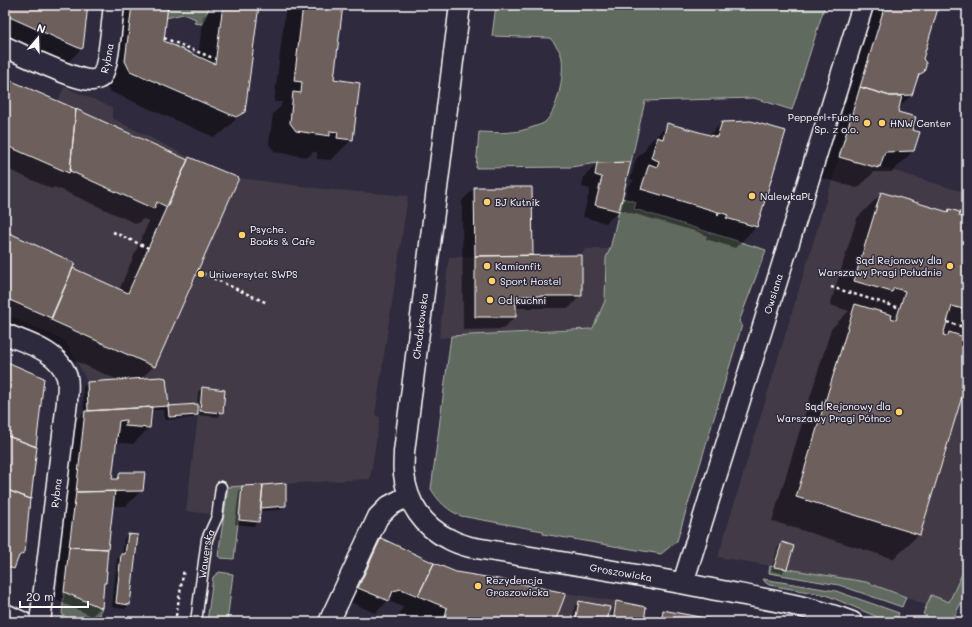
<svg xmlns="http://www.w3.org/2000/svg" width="972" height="627" font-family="Mali,sans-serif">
  <rect width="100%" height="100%" fill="#2f2a3d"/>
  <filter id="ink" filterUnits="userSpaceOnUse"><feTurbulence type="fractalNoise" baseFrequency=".025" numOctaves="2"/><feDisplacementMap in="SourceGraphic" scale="8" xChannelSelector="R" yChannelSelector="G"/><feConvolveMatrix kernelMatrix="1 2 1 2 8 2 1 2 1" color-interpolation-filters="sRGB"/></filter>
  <g filter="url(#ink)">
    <path fill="#423a46" d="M5 78 58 101 64 87 112 107V118L189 157 239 178 323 189 408 196 375 415 380 417 370 479 228 487H215L209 514 186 511 198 415V404L88 411 87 382 78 364 64 340 5 314Z
      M839 157 878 168V166L967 193V563L946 609 939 610 866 582 718 557Z
      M585 249H610L606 258 605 301 594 328 591 329 525 331 439 338 449 257 582 255Z
      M566 593 616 601 613 622H555Z"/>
    <path fill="#606a5e" stroke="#b0b4ae" d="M168 5H218L217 9 209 8 202 24 194 23 196 19 183 14 166 18Z
      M496 5H825L792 110 754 98 645 101 631 162 597 163 571 167 476 168 479 132C501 133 516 134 536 126 539 125 543 124 545 122 558 110 564 76 562 59 561 51 555 44 550 38L492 36Z
      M622 198 636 202 634 209 766 250 739 322 742 325 677 541 661 554 543 534V531L461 516C447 510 439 502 431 489L451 336 591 329 593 328 605 301 606 258 610 249Z
      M242 486 234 559 220 558 218 556 228 487Z
      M967 563V591L953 619C943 626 932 620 923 614L931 595 949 602Z
      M770 566 866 582 906 597 902 607 839 585 769 573Z
      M219 572 233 574 227 622H207L213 577Z
      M763 579 836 591 899 613 896 621 889 622 826 595 769 585 765 582Z
      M64 592 102 608 98 622C86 622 72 624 62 614Z"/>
    <path fill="#0007" d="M5 5H87L82 48 66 64 5 38Z
      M120 5H167L162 41 198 57 203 17 213 7V5H258L244 111 223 132 214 137 109 91 105 83Z
      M286 5H342L332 80 352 139 331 160 317 159V152H313L308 157 275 152 269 144 273 114 281 106 282 102H274Z
      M370 5H409L370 7Z
      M875 5H938L922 59 923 71 916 78 911 95 898 108 896 112 913 151 892 172H874L859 187 856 188 819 177 840 109 845 104Z
      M5 79 187 161 154 366 141 379H165L168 407 197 405 198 392 202 388 222 413 218 417 197 415 193 418 165 420 164 410H151L149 428 133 444 115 442 111 480H113L120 473 142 490 126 506H112L107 549 105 582 103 584 101 607 92 616 56 600 60 560 57 559 69 428 84 413 83 387 87 383 120 381 30 341 34 333 5 321V233L71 268 119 290 149 221 143 219 137 224 64 191 54 187 52 189 5 168Z
      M722 123 784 132 756 227 735 248 706 239 707 236 698 232 621 210 628 186 634 180 630 179 636 159 645 150 647 145 668 125 709 136Z
      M597 164 618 211 606 223 583 217 590 189 582 187 584 177Z
      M474 188H531L532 256 581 295 569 308H515V317L503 329 463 330 462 201Z
      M882 193 947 213 949 210 958 216 967 219V377L919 534 894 559 772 521 831 329 849 311 830 305 857 218Z
      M5 362 43 379 24 551 18 558 13 569 5 577Z
      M285 484V506L281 510 259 511 258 521 254 526 235 524 239 491 243 487Z
      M128 535 137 536 129 605 125 609 112 607 117 559 122 555 124 539Z
      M381 540 554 622H410L398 617 403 607 388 601 375 613 346 600 369 552Z
      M782 543 786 568 782 573 771 571 778 547Z
      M579 602 606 622H572L575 606Z
      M617 602 643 622H610L613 607Z
      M663 611 723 622H652Z"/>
    <path fill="#6d615c" stroke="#fff" d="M5 5H88L83 48 81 49 5 15Z
      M132 5H168L164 41 215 64 223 5H259L245 112 236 117 130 71 125 61Z
      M303 5H343L334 79 360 83 353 140 337 138 338 132 330 131V136L296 131 290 123 293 92 301 93 302 82 294 81Z
      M885 5H939L923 59 926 63V66L924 72 920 74H919L912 95 890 96 860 87Z
      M5 78 76 109 70 171 69 173 5 145Z
      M860 87 890 96H902L898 112 916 117 912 130 920 132 914 151 885 152 880 167 878 166V168L839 157Z
      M76 109 188 160 167 207 157 202 154 209 70 171Z
      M751 121 786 131 757 227 726 218 728 215 719 212 718 216 717 215 718 212 641 189 649 164 657 167 659 161 651 158 657 137 663 139 667 123 717 137 722 122Z
      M189 157 239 178 155 367 51 320 73 268 128 293Z
      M631 162 619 211 595 205 602 177 595 175 597 163Z
      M474 187H532L533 255 475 256Z
      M881 192 948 212 949 209 960 212 959 216 967 218V314L962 313 963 309 952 306 943 335 948 336 949 332 967 338V380L920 535 796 497 855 304 892 315 891 318 896 320 905 291 894 288 892 292 854 281Z
      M5 231 75 263 51 318 5 298Z
      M582 255V296H516V317H475V256Z
      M5 361 44 378 36 447 5 435Z
      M161 377 166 378 169 406 88 411 87 382Z
      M202 387 225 390 223 413 200 411Z
      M198 404V415L169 417 168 406Z
      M152 407 150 428 125 426 126 420 119 421 112 479H118L120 472H145L143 491 76 492 85 411Z
      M5 435 37 447 31 499 5 489Z
      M286 483V506L261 508 263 485Z
      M263 485 259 522 239 520 242 486Z
      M5 489 30 499 25 552 19 556 14 569 5 566Z
      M115 491 108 549 69 547 76 492Z
      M128 534 138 535 130 605 116 603 121 554H125Z
      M381 538 434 563 418 596 401 589 393 591 389 601 358 588Z
      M782 542 794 546 787 569 774 567Z
      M69 547 108 549 106 571H107L106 583H104L102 608 64 592Z
      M434 563 456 572 498 579 566 593 555 622H503L485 618 484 622H444L447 608 418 596Z
      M579 601 610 607 607 622H575Z
      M616 601 646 607 644 622H613Z
      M663 610 715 620 714 622H661Z
      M715 620 727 622H714Z"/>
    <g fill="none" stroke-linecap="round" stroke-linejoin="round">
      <g stroke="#fff" stroke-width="13">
        <g id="lane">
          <path id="s1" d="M196 622 207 539 217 517 221 487"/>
        </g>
      </g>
      <g stroke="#fff" stroke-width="23">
        <g id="street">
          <path id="s2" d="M460 5 404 452C404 459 403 467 404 474 407 503 423 527 449 539 456 543 463 545 470 547 554 561 638 574 722 591 765 599 811 606 852 622"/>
          <path id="s3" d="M5 47C22 54 78 82 93 80 95 80 100 78 101 77 109 68 112 19 114 5"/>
          <path d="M5 334C27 343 59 351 67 377 69 385 67 395 67 402L40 622"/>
          <path id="s4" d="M683 583 863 5"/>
          <path d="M5 614 22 622"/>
          <path d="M329 622 378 517 389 506 408 496"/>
        </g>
      </g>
      <path stroke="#fff" stroke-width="2.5" stroke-dasharray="3 3" stroke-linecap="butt" d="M164 38 213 58
        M113 232 148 248
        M197 271 267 303
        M831 287 900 308
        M947 322 967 328
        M175 622 184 569"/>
      <use href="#lane" stroke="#2f2a3d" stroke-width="10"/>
      <use href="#street" stroke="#2f2a3d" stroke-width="20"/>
    </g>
  </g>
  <g fill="#ffd166" stroke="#2f2a3d" stroke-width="1.5">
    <circle cx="867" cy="123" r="4"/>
    <circle cx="882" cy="123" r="4"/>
    <circle cx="752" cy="196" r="4"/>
    <circle cx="487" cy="202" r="4"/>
    <circle cx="242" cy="235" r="4"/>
    <circle cx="487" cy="266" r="4"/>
    <circle cx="950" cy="266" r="4"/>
    <circle cx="201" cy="274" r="4"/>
    <circle cx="492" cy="281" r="4"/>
    <circle cx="490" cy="300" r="4"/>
    <circle cx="899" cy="412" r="4"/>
    <circle cx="478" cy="586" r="4"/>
  </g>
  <g text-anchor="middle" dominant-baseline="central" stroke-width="3" stroke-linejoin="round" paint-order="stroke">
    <g font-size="10" fill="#fff" stroke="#2f2a3d">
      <text stroke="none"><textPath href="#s3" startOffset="123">Rybna</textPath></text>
      <text stroke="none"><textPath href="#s4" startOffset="303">Owsiana</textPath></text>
      <text transform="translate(420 326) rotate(-83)">Chodakowska</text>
      <text transform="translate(56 493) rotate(-83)">Rybna</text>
      <text stroke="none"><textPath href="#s1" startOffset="69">Wawerska</textPath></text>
      <text stroke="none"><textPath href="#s2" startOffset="731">Groszowicka</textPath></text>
    </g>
    <g font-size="10" fill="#fff" stroke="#2f2a3d" text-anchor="start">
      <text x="859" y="117" text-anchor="end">Pepperl+Fuchs<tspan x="859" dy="12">Sp. z o.o.</tspan></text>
      <text x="890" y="123">HNW Center</text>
      <text x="760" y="196">NalewkaPL</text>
      <text x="495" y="202">BJ Kutnik</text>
      <text x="250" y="229">Psyche.<tspan x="250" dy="12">Books &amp; Cafe</tspan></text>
      <text x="942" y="260" text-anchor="end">Sąd Rejonowy dla<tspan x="942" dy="12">Warszawy Pragi Południe</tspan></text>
      <text x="495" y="266">Kamionfit</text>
      <text x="209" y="274">Uniwersytet SWPS</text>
      <text x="500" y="281">Sport Hostel</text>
      <text x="498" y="300">Od kuchni</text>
      <text x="891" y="406" text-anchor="end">Sąd Rejonowy dla<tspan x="891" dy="12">Warszawy Pragi Północ</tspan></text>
      <text x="486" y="580">Rezydencja<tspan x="486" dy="12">Groszowicka</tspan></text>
    </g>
  </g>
  <rect width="972" height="627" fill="none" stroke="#2f2a3d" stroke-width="20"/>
  <rect x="10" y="10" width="952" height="607" fill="none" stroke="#fff" stroke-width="1.5" filter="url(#ink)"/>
  <g transform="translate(38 38) rotate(19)" stroke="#2f2a3d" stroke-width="3" paint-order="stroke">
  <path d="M0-3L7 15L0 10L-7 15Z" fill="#ffffff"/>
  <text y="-6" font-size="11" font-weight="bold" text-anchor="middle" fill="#ffffff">N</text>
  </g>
  <path d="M20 601v6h68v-6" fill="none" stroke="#ffffff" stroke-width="2"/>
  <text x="26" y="601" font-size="12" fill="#ffffff" stroke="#2f2a3d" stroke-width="3" paint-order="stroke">20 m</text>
</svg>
